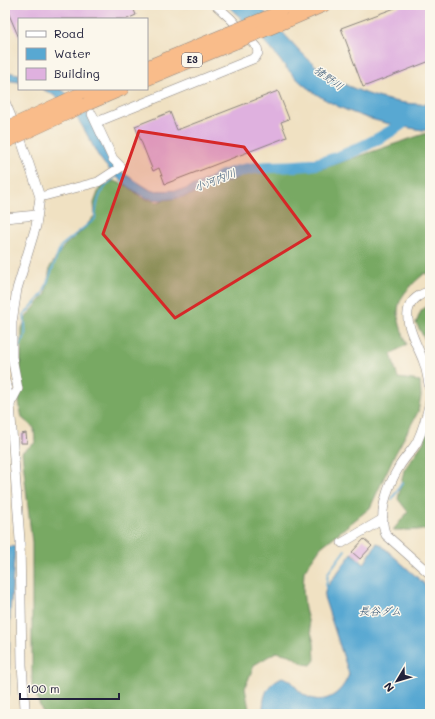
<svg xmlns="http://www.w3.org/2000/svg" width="435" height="719" font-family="Mali,'Klee One',sans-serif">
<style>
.forest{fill:#78a963;stroke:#4d664f}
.water{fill:#58a8d2;stroke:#3d6586}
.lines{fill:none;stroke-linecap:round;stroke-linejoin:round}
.stream{stroke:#58a8d2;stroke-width:2}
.river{stroke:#58a8d2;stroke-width:12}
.building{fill:#dfb1df}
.minor-casing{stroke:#89827e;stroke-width:10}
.highway-casing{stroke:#89827e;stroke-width:14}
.minor{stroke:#fff;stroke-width:9}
.highway{stroke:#f9bc8a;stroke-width:13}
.highway-bridge-casing{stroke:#89827e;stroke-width:14;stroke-linecap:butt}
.highway-bridge{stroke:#f9bc8a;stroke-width:13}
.marked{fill:#d62828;fill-opacity:0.2;stroke:#d62828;stroke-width:3;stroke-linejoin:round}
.labels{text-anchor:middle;stroke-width:3;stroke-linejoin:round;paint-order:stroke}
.shield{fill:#fbf7ec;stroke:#636270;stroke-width:1}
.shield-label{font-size:9px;font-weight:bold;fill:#22223b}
.water-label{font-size:11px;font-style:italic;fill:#385877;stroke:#fbf7ec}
</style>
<rect width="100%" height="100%" fill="#fbf7ec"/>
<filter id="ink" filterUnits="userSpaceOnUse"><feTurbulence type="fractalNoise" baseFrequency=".025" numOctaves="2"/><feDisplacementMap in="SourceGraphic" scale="8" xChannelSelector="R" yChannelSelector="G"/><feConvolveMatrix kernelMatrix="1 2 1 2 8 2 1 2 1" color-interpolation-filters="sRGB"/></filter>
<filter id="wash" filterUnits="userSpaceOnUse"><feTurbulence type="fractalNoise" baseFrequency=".012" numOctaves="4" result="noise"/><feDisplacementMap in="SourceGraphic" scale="16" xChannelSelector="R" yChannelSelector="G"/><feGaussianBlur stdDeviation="0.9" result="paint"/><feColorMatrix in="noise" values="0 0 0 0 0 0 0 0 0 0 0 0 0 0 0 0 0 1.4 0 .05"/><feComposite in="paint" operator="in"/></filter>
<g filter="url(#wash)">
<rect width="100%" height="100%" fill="#f0e1c2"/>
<g class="forest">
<path d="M 430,132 L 430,275 L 425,273 C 396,298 391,307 407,344 L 391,354 L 398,378 L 420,381 L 421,396 L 418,412 L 393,458 L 370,508 L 321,547 L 304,571 L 303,590 L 305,609 L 314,643 L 315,660 L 311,665 L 304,664 L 290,655 L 276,652 L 254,665 L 245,688 L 250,714 L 42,714 L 42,711 L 32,685 L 32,543 L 22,452 L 35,443 L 34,428 L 22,418 L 19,402 L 22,328 L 27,316 L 46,294 L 50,267 L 64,246 L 81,232 L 95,215 L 94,203 L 100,187 L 114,181 L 128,186 L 142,198 L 158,202 L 234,175 L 272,171 L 295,171 L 324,168 Z"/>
<polygon points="430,303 430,357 427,343 416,323 421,311"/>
<polygon points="430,425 430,530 393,530 408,512 398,499 404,470 423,443"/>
</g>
<g class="water">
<path d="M 227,5 L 258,5 C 278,26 302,57 325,73 C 354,92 395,106 430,104 L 430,131 C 382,125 329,111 294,76 C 286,68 279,59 272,50 C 258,34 242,19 227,5 Z"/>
<polygon points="5,72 19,74 19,82 5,80"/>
<path d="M 42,89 L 60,89 L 65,92 L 88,115 L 108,158 L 123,173 L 152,191 L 183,190 L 229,169 L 237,178 C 212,187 171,207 144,197 C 137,194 130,187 124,183 C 113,174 103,164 96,152 C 82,124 71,102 42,89 Z"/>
<path d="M 377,543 L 380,544 L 430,589 L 430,714 L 263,714 C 263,697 265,685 282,677 C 295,680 293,687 303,694 C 323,708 342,694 349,674 L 324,597 L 326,588 L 352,553 L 364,564 Z"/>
<polygon points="15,546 10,614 9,695 5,695 5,547"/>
</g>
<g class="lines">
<g class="stream">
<path d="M 15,350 C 28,339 26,332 24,315 L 43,294 L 61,246 L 95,219 C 97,197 100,189 118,175"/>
<polyline points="392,499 402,483"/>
<polyline points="326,588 328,573 345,550"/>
</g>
<path class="river" d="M 218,178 C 253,163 275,169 310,165 C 338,161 391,135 411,116"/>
</g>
<g id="blocks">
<g class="building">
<polygon points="5,5 132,5 136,15 127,19 19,19 19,38"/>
<polygon points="403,5 430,5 430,61 363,87 341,28"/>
<polygon points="278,91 289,119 281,122 287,137 165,184 159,168 153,171 135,126 170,112 177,130"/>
<polygon points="26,433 27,443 21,443 21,434"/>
<polygon points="364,539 372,546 360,559 352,552"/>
</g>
</g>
</g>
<g filter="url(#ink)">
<use href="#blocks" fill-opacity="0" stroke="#89827e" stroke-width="1"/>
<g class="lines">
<defs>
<g id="minor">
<polyline points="5,102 22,143 40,197 36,226 17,289 12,322 12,357 18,389 10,404"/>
<polyline points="97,122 255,58 258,53 257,47 231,19 216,5"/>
<polyline points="40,197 98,182 121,167 113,159 92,114"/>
<polyline points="5,218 37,215"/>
<path d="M 430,291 C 391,303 413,335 423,360 C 427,370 428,380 430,390"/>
<polyline points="5,381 10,404 20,540 22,665 25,708"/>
<path d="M 430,401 C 427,415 423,429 417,442 C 412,451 404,458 399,467 C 388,485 377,515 386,535 L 430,574"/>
<polyline points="342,543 383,519"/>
</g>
<g id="highway">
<polyline points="280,12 296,5"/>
<polyline points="289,20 324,5"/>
<polyline points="147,67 229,33"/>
<polyline points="147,79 236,42"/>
<polyline points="78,95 93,89"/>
<polyline points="87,104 122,89"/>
</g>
</defs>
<use href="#minor" class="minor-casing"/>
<use href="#highway" class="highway-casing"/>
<use href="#minor" class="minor"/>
<use href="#highway" class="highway"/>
<defs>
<g id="highway-bridge">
<polyline points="229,33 280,12"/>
<polyline points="236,42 289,20"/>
<polyline points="5,129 78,95"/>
<polyline points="5,142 87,104"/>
</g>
</defs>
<use href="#highway-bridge" class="highway-bridge-casing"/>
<use href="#highway-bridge" class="highway-bridge"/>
</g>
</g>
<path class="marked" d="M 139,131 L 244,147 L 310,236 L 175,318 L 103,234 Z"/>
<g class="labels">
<rect class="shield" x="182" y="53" width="20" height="14" rx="3"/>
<g class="shield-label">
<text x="192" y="63">E3</text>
</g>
<g class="water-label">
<text transform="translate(329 78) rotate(36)" y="4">猪野川</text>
<text transform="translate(215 180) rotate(-21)" y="4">小河内川</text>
<text x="380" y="615">長谷ダム</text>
</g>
</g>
<rect width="435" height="719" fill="none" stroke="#fbf7ec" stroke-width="20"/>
<rect x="18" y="18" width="130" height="72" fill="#fbf7ec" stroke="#a4a2a5"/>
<rect x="26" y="31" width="20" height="6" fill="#ffffff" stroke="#a4a2a5"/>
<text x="54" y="38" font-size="12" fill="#22223b">Road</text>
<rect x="26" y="48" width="20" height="12" fill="#58a8d2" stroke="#a4a2a5"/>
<text x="54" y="58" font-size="12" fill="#22223b">Water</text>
<rect x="26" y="68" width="20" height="12" fill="#dfb1df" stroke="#a4a2a5"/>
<text x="54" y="78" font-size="12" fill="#22223b">Building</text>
<g transform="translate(397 681) rotate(232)" stroke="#fbf7ec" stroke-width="3" paint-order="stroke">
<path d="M0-3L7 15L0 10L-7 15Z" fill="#22223b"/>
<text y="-6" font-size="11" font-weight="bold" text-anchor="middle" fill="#22223b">N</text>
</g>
<path d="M20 693v6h99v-6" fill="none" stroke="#22223b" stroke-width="2"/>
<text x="26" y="693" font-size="12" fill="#22223b" stroke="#fbf7ec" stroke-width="3" paint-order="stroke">100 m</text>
</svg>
